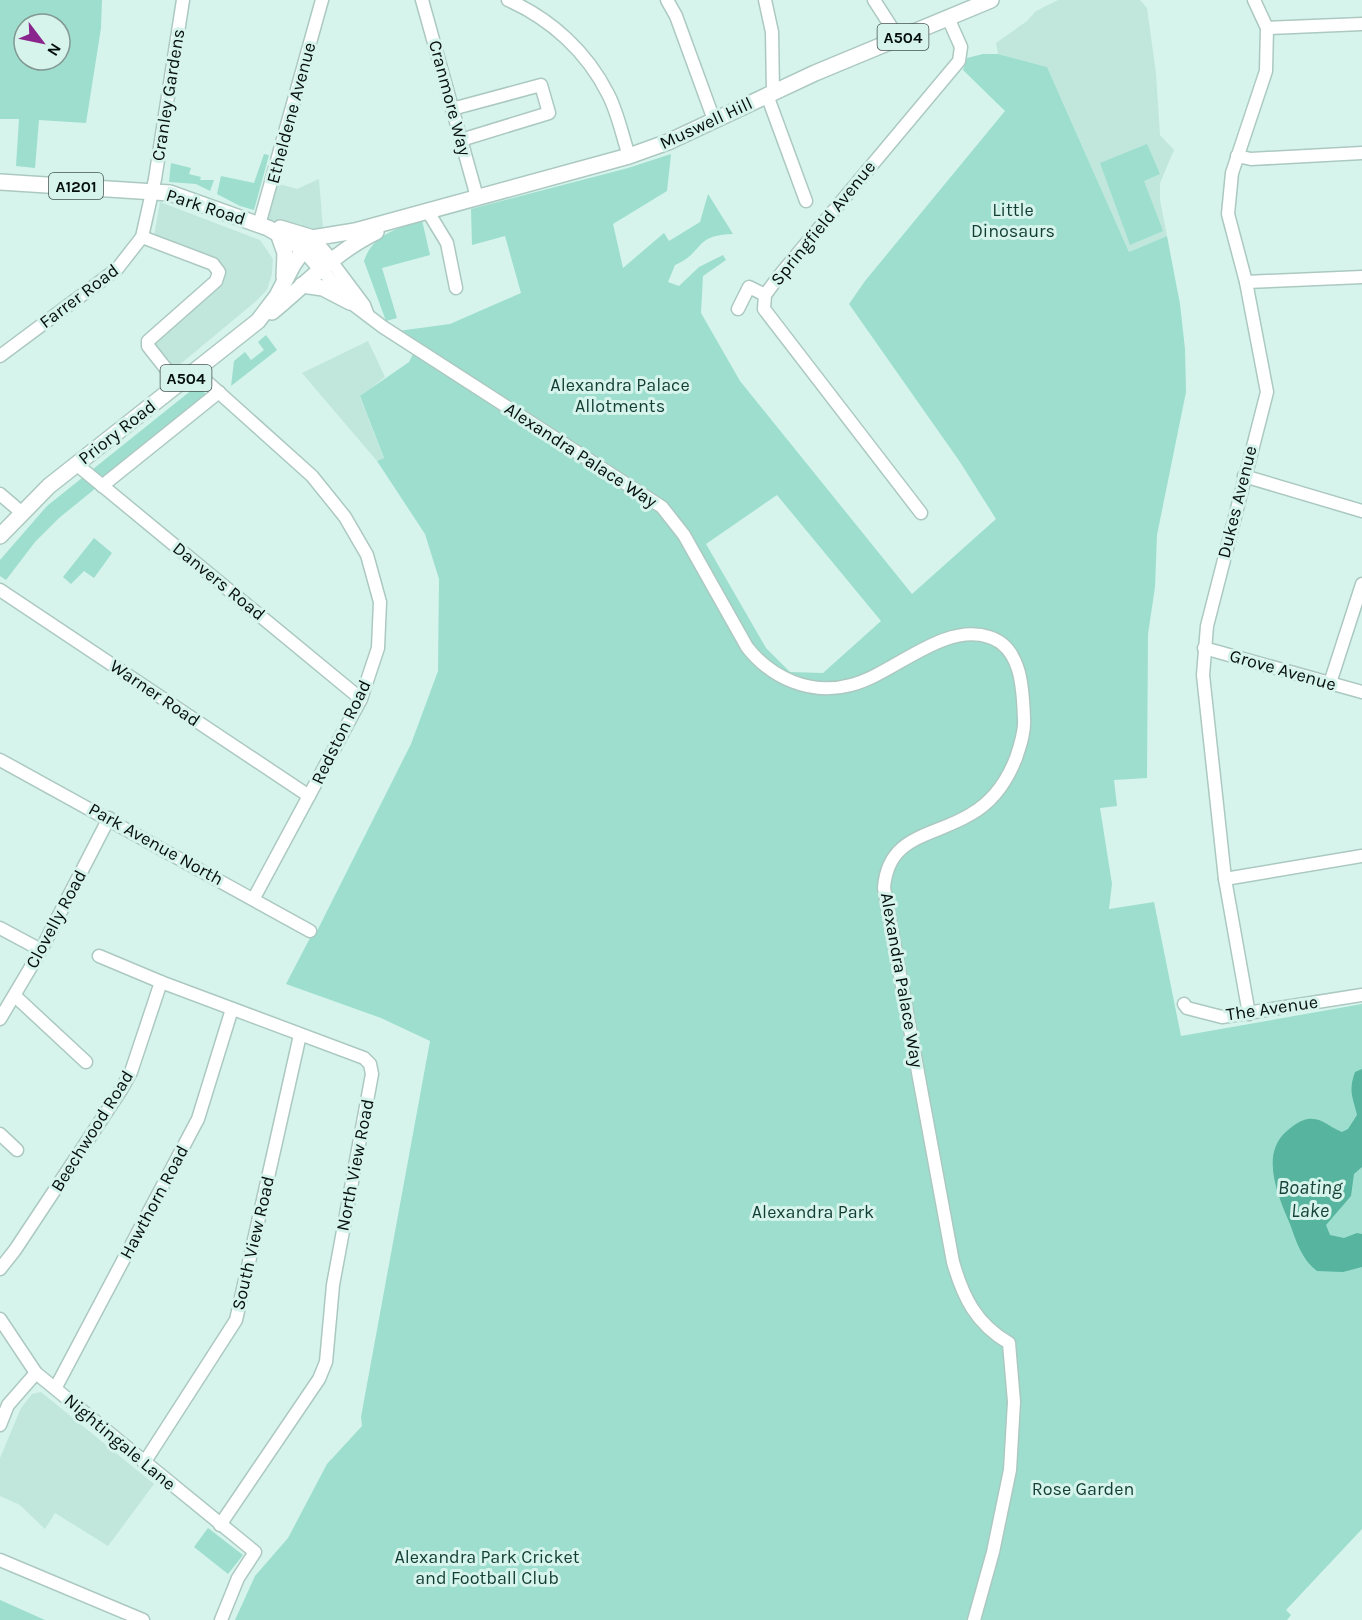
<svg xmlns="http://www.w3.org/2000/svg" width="1362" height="1620" font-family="Karla,sans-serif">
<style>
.built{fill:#c1e7dc}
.green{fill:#9ddece;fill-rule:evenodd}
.water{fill:#56b49f}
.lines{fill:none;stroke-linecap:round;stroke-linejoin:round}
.minor-casing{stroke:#acc9c1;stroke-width:15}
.major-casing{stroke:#acc9c1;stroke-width:18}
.minor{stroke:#fff;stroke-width:12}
.major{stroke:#fff;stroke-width:15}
.labels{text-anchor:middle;stroke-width:6;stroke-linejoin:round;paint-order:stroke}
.shield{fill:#d6f4eb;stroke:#445450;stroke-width:1.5}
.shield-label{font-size:16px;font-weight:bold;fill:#060f0d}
.street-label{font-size:18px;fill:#060f0d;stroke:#d6f4eb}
.park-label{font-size:18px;fill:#123d34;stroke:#d6f4eb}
.water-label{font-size:20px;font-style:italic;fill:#18433a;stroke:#d6f4eb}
</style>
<rect width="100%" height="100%" fill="#d6f4eb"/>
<g class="built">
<polygon points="1058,0 1140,0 1147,8 1156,73 1160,135 1174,150 1160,183 1160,200 1167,236 1129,252 1047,67 998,54 996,43 1027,21 1036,11"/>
<polygon points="319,179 323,229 288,226 266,218 276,183 297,189"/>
<polygon points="160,202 260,240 273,259 272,274 267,290 255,302 172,371 153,344 224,270 216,259 154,236"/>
<polygon points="368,341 385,377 360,397 384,459 377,461 302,373"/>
<polygon points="41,1392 154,1484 108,1546 55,1513 45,1529 20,1505 0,1496 0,1458 21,1408 32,1394"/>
</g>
<g class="green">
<path d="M 0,0 L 102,0 L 101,28 L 86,123 L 39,120 L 35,168 L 16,166 L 19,119 L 0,119 ZM 24,24 L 60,24 L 60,60 L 24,60 Z"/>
<path d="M 983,54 L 998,54 L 1047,67 L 1129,252 L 1167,236 L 1180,304 L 1185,349 L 1186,392 L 1157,535 L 1155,587 L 1148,634 L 1147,778 L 1114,780 L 1117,806 L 1100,808 L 1112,884 L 1109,909 L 1154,902 L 1181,1036 L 1362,1004 L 1362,1529 L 1286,1610 L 1291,1615 L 1287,1620 L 235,1620 L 255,1576 L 288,1538 L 327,1464 L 362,1426 L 361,1417 L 430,1041 L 381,1018 L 286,984 L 310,938 L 316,933 L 411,744 L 438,671 L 439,579 L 425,534 L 377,461 L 384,458 L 360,396 L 409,362 L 418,344 L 398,331 L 450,324 L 521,293 L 505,236 L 472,245 L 471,209 L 628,168 L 671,154 L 667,191 L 613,224 L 623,268 L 664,233 L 669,241 L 700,222 L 708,194 L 733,234 C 693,235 705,252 675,265 L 668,282 L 679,286 L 699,267 L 723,255 L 726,260 L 703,276 L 701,313 L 740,381 L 912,594 L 996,519 L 960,462 L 849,304 L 865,281 L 1005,111 L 963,70 L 967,58 ZM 777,495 L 881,621 L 823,673 L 790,672 L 766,648 L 706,544 Z"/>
<polygon points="1147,144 1160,174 1144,181 1163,231 1130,245 1100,163"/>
<polygon points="264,154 269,155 254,210 240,206 217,194 221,176 254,183"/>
<polygon points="171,163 191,168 189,174 201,177 200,180 214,180 210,191 196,184 169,182"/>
<path d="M 422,220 L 430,255 L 382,268 L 397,318 L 386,321 L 364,261 C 373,234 397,229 422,220 Z"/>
<polygon points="266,335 277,350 231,386 234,361 245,352 251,360 264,350 258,342"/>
<polygon points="198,385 208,397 59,518 35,542 6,580 0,576 0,560 47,506"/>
<polygon points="94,538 112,553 94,578 84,571 71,584 63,577"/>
<polygon points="208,1528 243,1555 228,1574 194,1547"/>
<polygon points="0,1600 45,1620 0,1620"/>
</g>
<path class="water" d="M 1362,1069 L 1362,1167 L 1354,1174 L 1351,1196 L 1326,1225 L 1330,1235 L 1344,1238 L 1357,1233 L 1362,1234 L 1362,1267 L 1343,1272 L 1317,1271 C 1302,1260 1296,1241 1290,1224 C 1278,1196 1259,1153 1288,1130 C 1294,1125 1301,1120 1308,1119 C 1322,1117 1330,1128 1342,1132 L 1348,1129 L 1357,1115 C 1353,1097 1348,1092 1355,1072 Z"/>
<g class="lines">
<defs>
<g id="minor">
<polyline points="422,0 477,197"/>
<path d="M 508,0 C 551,19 587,52 608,94 C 618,113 622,135 629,156"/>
<polyline points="667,0 676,16 714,120"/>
<polyline points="765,0 772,32 773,92"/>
<polyline points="874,0 899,39"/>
<polyline points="1267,28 1362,24"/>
<polyline points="767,95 806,201"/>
<polyline points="452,109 541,85 549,113 461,140"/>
<polyline points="1237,156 1251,159 1362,153"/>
<polyline points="427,210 447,243 456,288"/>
<polyline points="259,225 322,0"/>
<polyline points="142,237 213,264 219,272 216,281 148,341 148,346 178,384"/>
<polyline points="331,261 364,305 367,313"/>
<path d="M 321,269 L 350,302 L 383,327 L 662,507 L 684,535 L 747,647 C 771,678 811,696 851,685 C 894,674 943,622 989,637 C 1022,647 1023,690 1024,719 C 1025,732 1020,746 1016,758 C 1007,781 992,802 971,814 C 934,837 888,834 884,888 L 953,1262 C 963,1297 976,1324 1009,1343 L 1014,1402 L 1010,1470 L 993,1552 L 974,1620"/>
<polyline points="1246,282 1362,277"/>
<polyline points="738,309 749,287 765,295"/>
<polyline points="0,356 117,269 142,237 155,179 183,0"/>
<polyline points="195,371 312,476 345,517 367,555 380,602 378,648 361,699 254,898"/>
<polyline points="76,464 361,699"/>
<polyline points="1244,476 1362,511"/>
<polyline points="102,486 219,392"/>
<polyline points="0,494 21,512"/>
<polyline points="921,513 764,309 765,295 779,276 959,61 961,47 949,20"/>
<polyline points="0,590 309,796"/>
<polyline points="1204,648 1362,692"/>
<polyline points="1330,683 1362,584"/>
<polyline points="0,760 310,931"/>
<polyline points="1225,879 1362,856"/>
<polyline points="0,928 41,950"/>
<polyline points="99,956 161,982 364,1058 370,1064 372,1074 333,1285 326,1362 319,1379 220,1525"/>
<polyline points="15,996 86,1062"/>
<polyline points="1184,1004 1187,1008 1222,1017 1362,995"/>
<polyline points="1249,1014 1225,879 1203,675 1207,626 1267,392 1246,282 1228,214 1232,173 1266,71 1267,28 1254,0"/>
<polyline points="0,1019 41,950 109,818"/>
<polyline points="0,1134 17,1150"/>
<polyline points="0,1269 15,1250 121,1090 131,1072 161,982"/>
<polyline points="0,1319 36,1373 255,1552 238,1578 221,1620"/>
<polyline points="56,1387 198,1119 232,1009"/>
<polyline points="0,1425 8,1405 36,1373"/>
<polyline points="144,1463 236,1320 300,1035"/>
<polyline points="0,1560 143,1620"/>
</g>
<g id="major">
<polyline points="0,182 170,193 268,228 304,249 321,269"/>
<polyline points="280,228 310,237 331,261"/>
<polyline points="279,236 285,253 284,277"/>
<polyline points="302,285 323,288 350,302"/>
<path d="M 272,312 C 305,285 336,251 376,232"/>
<polyline points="0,536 49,486 258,321 277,296 293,265 312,238 355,231 629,156 668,142 815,73 991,0"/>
</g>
</defs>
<use href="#minor" class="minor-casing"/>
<use href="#major" class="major-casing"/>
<use href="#minor" class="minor"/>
<use href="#major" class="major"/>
</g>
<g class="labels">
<g class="shield">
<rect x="877.5" y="24" width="51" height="26" rx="4.5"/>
<rect x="49" y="173" width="54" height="26" rx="4.5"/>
<rect x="160.5" y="365" width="51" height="26" rx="4.5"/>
</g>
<g class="shield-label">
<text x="903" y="43">A504</text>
<text x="76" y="192">A1201</text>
<text x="186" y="384">A504</text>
</g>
<g class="street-label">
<text transform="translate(168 95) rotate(-81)" y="6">Cranley Gardens</text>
<text transform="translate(450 98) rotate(75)" y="6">Cranmore Way</text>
<text transform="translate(291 113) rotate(-75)" y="6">Etheldene Avenue</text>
<text transform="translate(706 123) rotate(-25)" y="6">Muswell Hill</text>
<text transform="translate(206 207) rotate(18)" y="6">Park Road</text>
<text transform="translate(823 223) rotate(-51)" y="6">Springfield Avenue</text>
<text transform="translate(79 296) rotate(-37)" y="6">Farrer Road</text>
<text transform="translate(117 432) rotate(-38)" y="6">Priory Road</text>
<text transform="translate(581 455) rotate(33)" y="6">Alexandra Palace Way</text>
<text transform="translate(1237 502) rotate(-76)" y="6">Dukes Avenue</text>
<text transform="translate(219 581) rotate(39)" y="6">Danvers Road</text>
<text transform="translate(1283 670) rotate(16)" y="6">Grove Avenue</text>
<text transform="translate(155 693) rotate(34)" y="6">Warner Road</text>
<text transform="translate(341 732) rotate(-64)" y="6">Redston Road</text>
<text transform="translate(156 844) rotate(29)" y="6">Park Avenue North</text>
<text transform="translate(56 919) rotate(-62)" y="6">Clovelly Road</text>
<text transform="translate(902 980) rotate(80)" y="6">Alexandra Palace Way</text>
<text transform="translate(1272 1008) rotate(-8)" y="6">The Avenue</text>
<text transform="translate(92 1131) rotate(-58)" y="6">Beechwood Road</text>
<text transform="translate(355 1165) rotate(-79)" y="6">North View Road</text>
<text transform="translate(154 1202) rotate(-62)" y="6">Hawthorn Road</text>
<text transform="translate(253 1243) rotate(-77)" y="6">South View Road</text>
<text transform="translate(120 1442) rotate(40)" y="6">Nightingale Lane</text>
</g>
<g class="park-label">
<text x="1013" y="216">Little<tspan x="1013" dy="21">Dinosaurs</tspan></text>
<text x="620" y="391">Alexandra Palace<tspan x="620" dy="21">Allotments</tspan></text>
<text x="813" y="1218">Alexandra Park</text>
<text x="1083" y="1495">Rose Garden</text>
<text x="487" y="1563">Alexandra Park Cricket<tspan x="487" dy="21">and Football Club</tspan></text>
</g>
<g class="water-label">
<text x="1310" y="1194">Boating<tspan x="1310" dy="23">Lake</tspan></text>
</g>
</g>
<g transform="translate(42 42) rotate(122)"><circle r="28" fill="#d6f4eb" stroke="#839892" stroke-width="1.5"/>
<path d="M0-4.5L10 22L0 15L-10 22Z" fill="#8a258d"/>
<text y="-9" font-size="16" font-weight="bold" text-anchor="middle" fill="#060f0d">N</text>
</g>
</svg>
